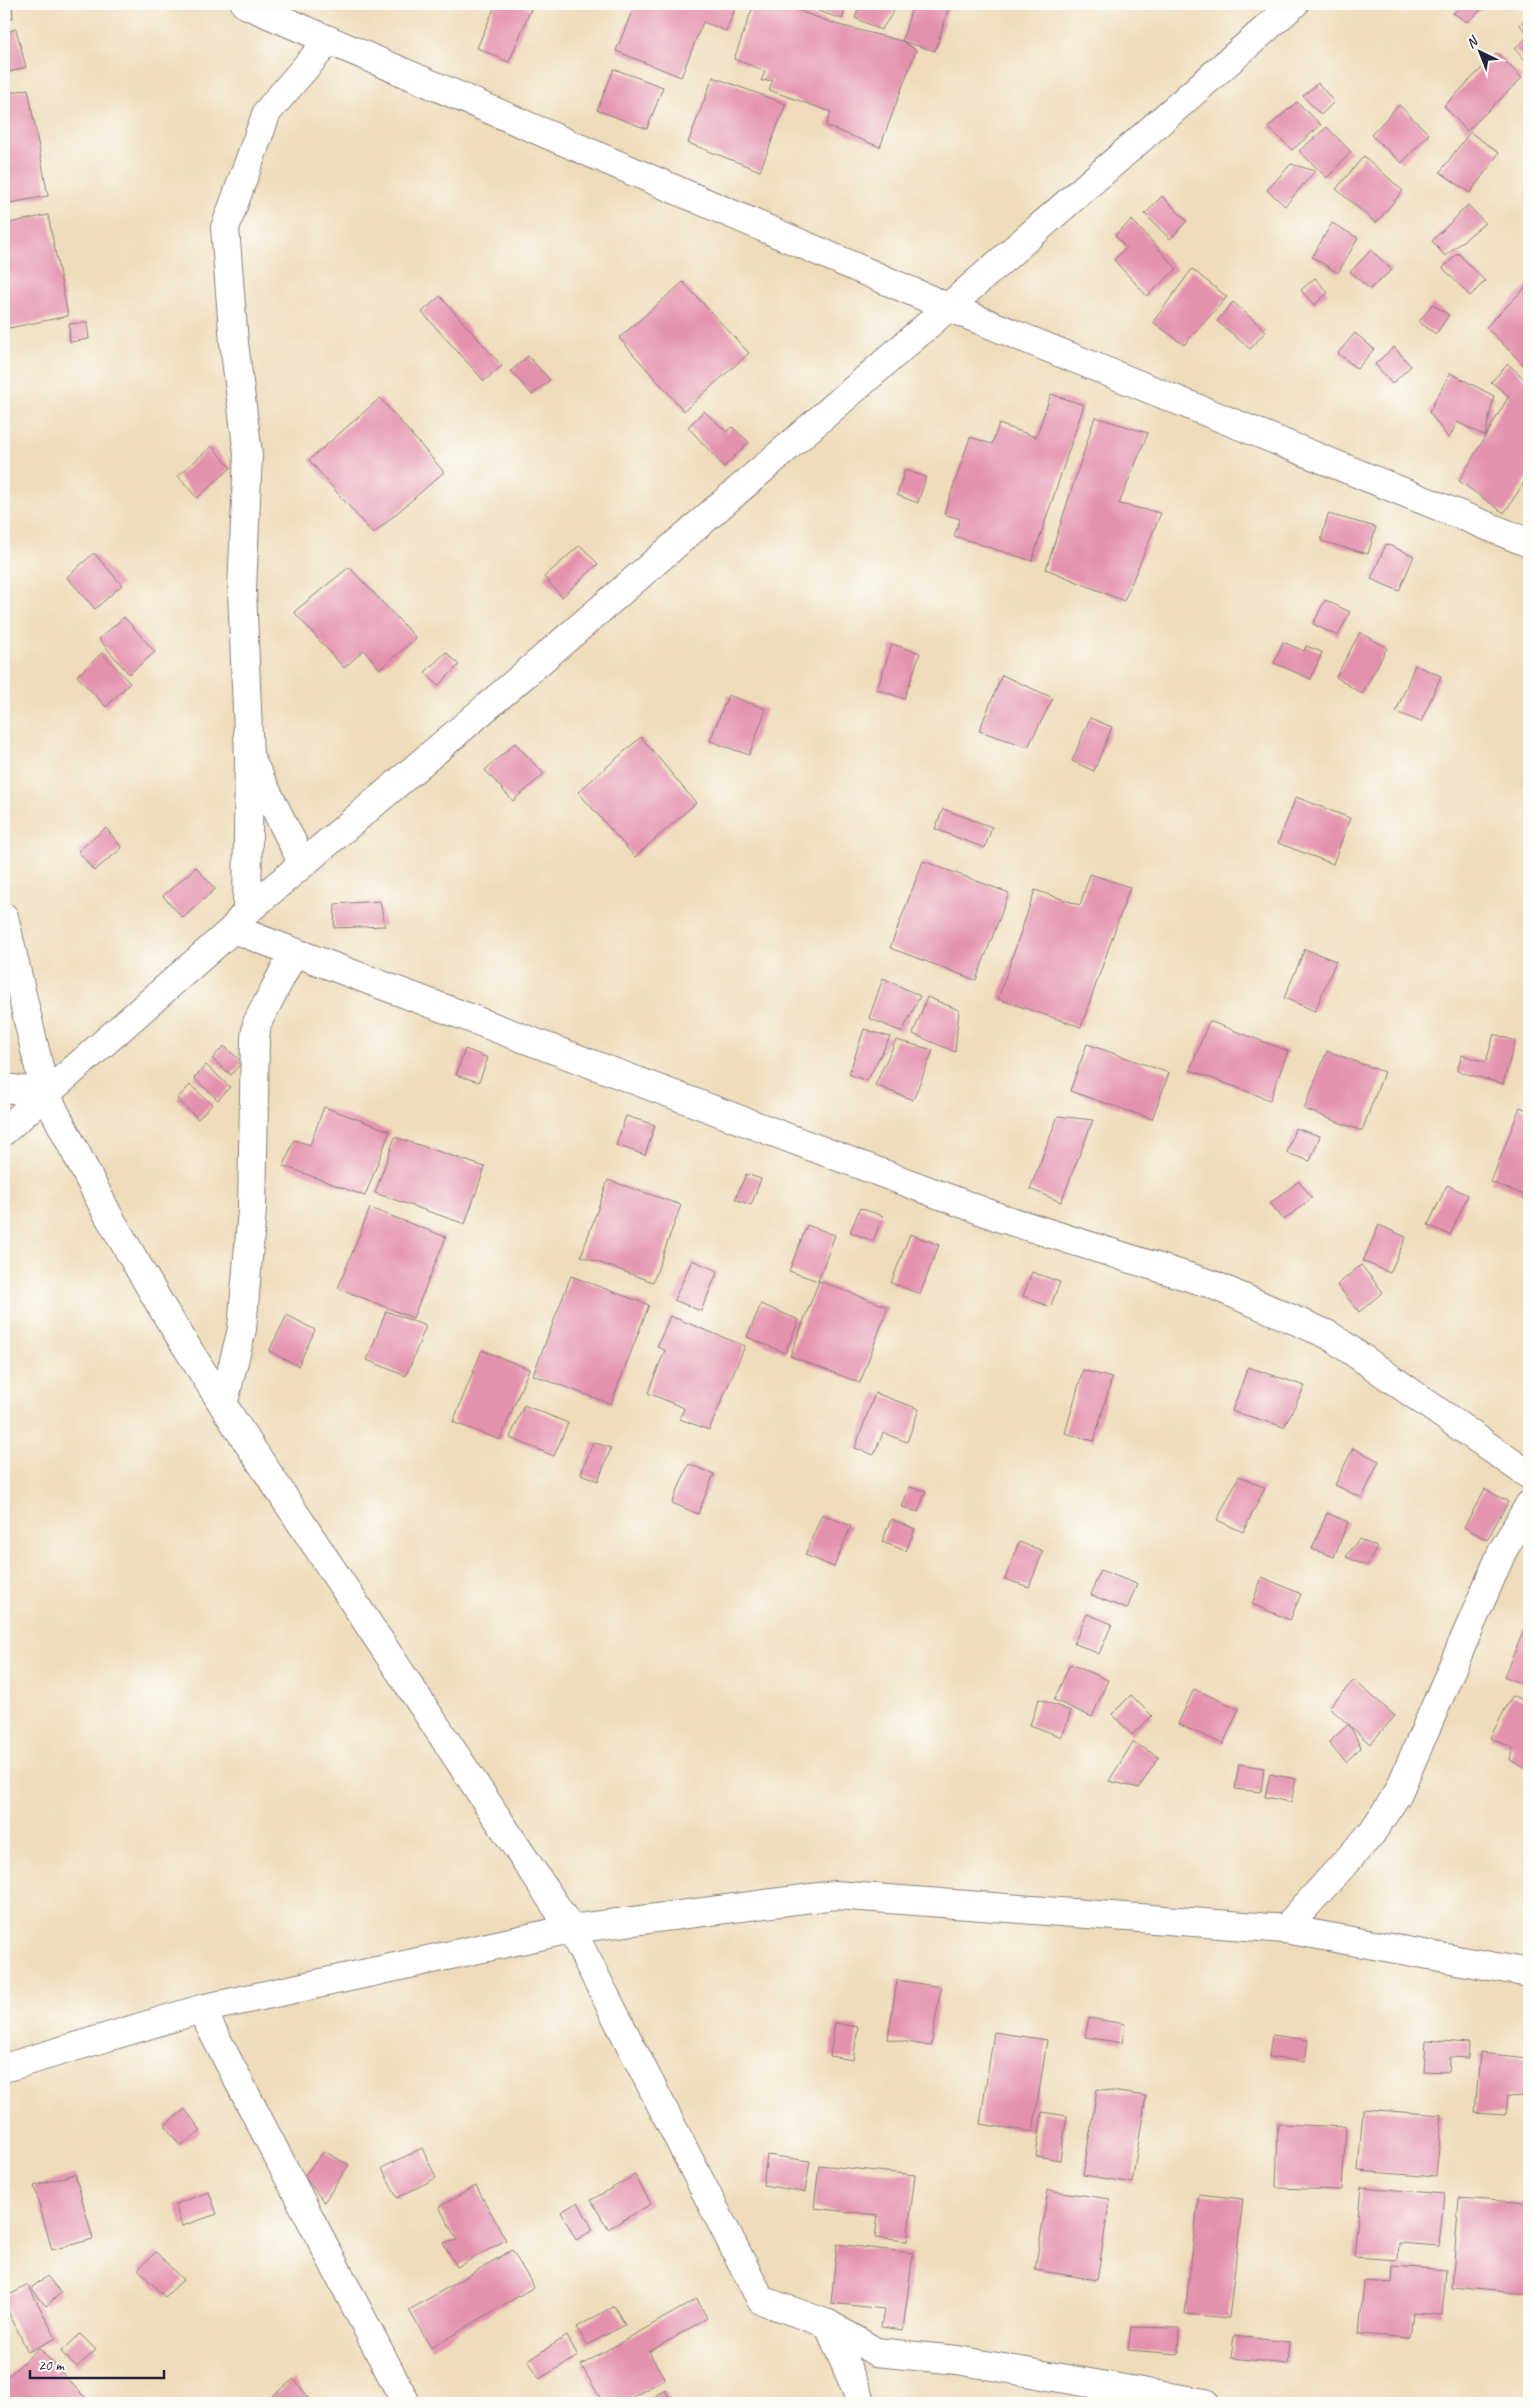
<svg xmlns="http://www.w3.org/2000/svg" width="1533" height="2407" font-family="Caveat,sans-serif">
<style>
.building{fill:#e491ad}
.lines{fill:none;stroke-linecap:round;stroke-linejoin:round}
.minor-casing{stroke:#887f7a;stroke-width:30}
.minor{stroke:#fff;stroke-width:28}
</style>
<rect width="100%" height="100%" fill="#fdfcf7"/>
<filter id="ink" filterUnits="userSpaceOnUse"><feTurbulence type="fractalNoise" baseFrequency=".02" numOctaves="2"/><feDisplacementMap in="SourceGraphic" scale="10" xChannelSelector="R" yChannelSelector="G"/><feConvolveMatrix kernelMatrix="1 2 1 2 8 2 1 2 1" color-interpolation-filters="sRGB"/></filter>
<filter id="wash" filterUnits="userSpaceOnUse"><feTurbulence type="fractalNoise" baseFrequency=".0096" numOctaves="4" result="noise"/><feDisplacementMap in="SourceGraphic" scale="20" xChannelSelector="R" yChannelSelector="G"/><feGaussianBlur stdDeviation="1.12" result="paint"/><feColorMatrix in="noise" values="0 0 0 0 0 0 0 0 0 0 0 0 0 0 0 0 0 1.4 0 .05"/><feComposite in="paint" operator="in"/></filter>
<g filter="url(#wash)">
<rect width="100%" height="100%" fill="#eedcba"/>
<g id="blocks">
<g class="building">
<polygon points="4,4 12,4 13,18 4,18"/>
<polygon points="496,4 518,4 531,9 509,62 477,48"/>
<polygon points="635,4 737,4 726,31 703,22 681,77 616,51"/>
<polygon points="754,4 779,4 839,25 902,41 916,50 880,147 826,126 831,112 769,90 773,80 761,81 765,71 734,59"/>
<polygon points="821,4 847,4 842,19 818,11"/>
<polygon points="860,4 899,4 881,30 855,18"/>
<polygon points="913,4 950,4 935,51 902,41"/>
<polygon points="1465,4 1483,4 1484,7 1467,22 1453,13"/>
<polygon points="1529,15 1529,35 1520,25"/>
<polygon points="16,29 26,67 4,74 4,33"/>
<polygon points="1529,35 1529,64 1515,49"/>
<polygon points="1497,53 1522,78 1467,131 1444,106"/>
<polygon points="614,69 663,87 647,129 597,110"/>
<polygon points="713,77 786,104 760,171 688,143"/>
<polygon points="1318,83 1334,102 1321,115 1303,96"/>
<polygon points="28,89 48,196 4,204 4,94"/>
<polygon points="1297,102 1321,125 1292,150 1268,127"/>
<polygon points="1399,105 1429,134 1402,163 1371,135"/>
<polygon points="1327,127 1351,152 1327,178 1299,151"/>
<polygon points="1470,132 1499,153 1470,193 1440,172"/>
<polygon points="1364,156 1403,191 1376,223 1336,189"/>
<polygon points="1291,164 1315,171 1285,206 1267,190"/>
<polygon points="1162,196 1187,221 1170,239 1145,214"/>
<polygon points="1468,205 1485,223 1445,256 1432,241"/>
<polygon points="48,215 68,316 4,329 4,224"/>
<polygon points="1132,220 1177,269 1147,296 1114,260 1126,248 1115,235"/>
<polygon points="1332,223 1358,238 1338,273 1312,257"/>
<polygon points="1371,250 1392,270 1370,289 1350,272"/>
<polygon points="1458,253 1485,281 1470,296 1443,268"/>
<polygon points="1192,269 1227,297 1184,345 1153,322"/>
<polygon points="1315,278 1328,293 1314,305 1301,290"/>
<polygon points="683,282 749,353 684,411 619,338"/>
<polygon points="1529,284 1529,363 1526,367 1486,327"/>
<polygon points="440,296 502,366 484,381 422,312"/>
<polygon points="1233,302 1266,331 1250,349 1217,321"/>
<polygon points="1432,304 1449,315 1436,334 1419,322"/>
<polygon points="87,322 89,339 70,342 69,324"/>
<polygon points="1355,333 1374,349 1357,369 1338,353"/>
<polygon points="1394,347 1411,366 1392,384 1375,364"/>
<polygon points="528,356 550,380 532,395 511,371"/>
<polygon points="1508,364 1529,383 1529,475 1504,513 1459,481 1509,396 1491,382"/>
<polygon points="1450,373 1494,396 1485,436 1457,422 1449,439 1429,412"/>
<polygon points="1051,394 1084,405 1032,561 954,536 960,519 944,514 970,437 992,444 999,424 1036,437"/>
<polygon points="380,398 444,472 373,534 309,460"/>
<polygon points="704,411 727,432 732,427 749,442 724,467 688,427"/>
<polygon points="1095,417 1148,433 1119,504 1161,513 1124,601 1046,569"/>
<polygon points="212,446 231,468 197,498 178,476"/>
<polygon points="905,470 926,477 918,503 897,495"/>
<polygon points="1328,514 1376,527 1368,554 1321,541"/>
<polygon points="1386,544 1414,556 1399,591 1371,579"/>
<polygon points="580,545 598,564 562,597 544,577"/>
<polygon points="94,553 122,585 95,609 67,577"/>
<polygon points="349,567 416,638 380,669 364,650 344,668 294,612"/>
<polygon points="1325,600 1350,612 1338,636 1313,624"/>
<polygon points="124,617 155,652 129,674 99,639"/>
<polygon points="1360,632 1387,648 1362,694 1336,677"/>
<polygon points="1283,642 1304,651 1306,646 1322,652 1311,679 1274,663"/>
<polygon points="892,644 920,653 904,699 877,689"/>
<polygon points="446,652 459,665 438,686 425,672"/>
<polygon points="102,653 130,683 106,707 77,676"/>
<polygon points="1415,665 1441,676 1421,722 1396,712"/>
<polygon points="1002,675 1053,698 1028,747 979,731"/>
<polygon points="728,695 766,709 749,755 710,741"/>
<polygon points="1090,718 1112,727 1094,771 1072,761"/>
<polygon points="641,737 696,803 635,857 578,792"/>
<polygon points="515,743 544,774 513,801 485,770"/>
<polygon points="1529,765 1529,786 1523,784"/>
<polygon points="1296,797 1350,818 1333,864 1278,843"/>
<polygon points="943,809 992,827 985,848 935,829"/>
<polygon points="106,828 122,848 94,871 78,851"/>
<polygon points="923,861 1009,893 976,980 890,948"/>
<polygon points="196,867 215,889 183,918 163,896"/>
<polygon points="1090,874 1130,887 1081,1027 998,999 1035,890 1080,905"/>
<polygon points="380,901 385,926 334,928 335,904"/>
<polygon points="1305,949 1336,961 1315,1011 1284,998"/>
<polygon points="883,978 920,996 902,1032 869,1018"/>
<polygon points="927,997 959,1010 955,1052 913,1034"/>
<polygon points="1209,1021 1288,1051 1270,1100 1190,1070"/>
<polygon points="864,1029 890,1037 867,1081 849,1074"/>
<polygon points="1494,1034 1515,1041 1503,1084 1457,1071 1462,1055 1486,1062"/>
<polygon points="896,1040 933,1050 913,1100 875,1085"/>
<polygon points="1087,1044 1169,1073 1152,1119 1070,1091"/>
<polygon points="224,1046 242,1062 231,1075 212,1059"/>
<polygon points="465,1049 488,1058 479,1082 456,1075"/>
<polygon points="1327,1051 1384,1072 1362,1131 1304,1109"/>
<polygon points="206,1065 230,1087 218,1100 194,1078"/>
<polygon points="190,1085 212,1104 198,1119 177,1099"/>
<polygon points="324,1107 390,1131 365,1196 284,1166 294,1140 310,1145"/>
<polygon points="1520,1107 1529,1111 1529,1197 1491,1182"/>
<polygon points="626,1116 655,1125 645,1155 616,1145"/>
<polygon points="1058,1116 1093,1120 1061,1202 1030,1189"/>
<polygon points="1295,1128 1320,1136 1310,1161 1287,1153"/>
<polygon points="395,1137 485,1167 465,1224 375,1193"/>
<polygon points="746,1174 761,1179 751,1205 735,1199"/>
<polygon points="608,1180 681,1205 653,1282 581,1256"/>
<polygon points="1299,1181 1312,1198 1284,1220 1270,1203"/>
<polygon points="1447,1185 1468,1195 1450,1235 1428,1225"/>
<polygon points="370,1208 446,1237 413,1318 338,1288"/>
<polygon points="860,1208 883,1216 873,1241 850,1232"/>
<polygon points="807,1225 835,1235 818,1281 789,1271"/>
<polygon points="1379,1225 1406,1237 1390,1273 1363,1261"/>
<polygon points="910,1234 939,1245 920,1294 891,1283"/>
<polygon points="692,1260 718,1271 701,1311 674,1300"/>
<polygon points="1361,1265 1383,1292 1359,1312 1337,1285"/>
<polygon points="1032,1272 1060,1282 1050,1307 1023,1296"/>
<polygon points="571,1276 649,1305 611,1404 533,1375"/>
<polygon points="819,1281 888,1307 860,1383 790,1356"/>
<polygon points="761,1304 799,1320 785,1353 747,1337"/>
<polygon points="386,1311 426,1326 406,1376 367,1360"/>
<polygon points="287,1315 315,1330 298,1366 269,1351"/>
<polygon points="670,1316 745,1346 709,1430 680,1419 684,1408 648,1393 665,1350 657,1347"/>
<polygon points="482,1350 529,1369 500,1440 453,1422"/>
<polygon points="1248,1367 1305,1386 1284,1427 1232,1411"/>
<polygon points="1083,1370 1112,1378 1094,1441 1065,1433"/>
<polygon points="875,1393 919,1409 907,1442 883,1433 874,1455 855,1448"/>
<polygon points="524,1405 568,1423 554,1456 510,1438"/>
<polygon points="593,1442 611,1448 598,1481 581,1474"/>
<polygon points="1353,1448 1379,1461 1362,1498 1335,1485"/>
<polygon points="689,1464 714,1474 698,1514 672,1503"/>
<polygon points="1239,1476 1265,1488 1243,1532 1217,1520"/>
<polygon points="909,1487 926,1491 918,1512 902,1507"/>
<polygon points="1485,1489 1508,1502 1487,1540 1464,1527"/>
<polygon points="1327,1513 1348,1522 1334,1557 1312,1549"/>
<polygon points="822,1514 851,1526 834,1567 805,1555"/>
<polygon points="891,1519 915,1529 906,1551 882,1542"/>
<polygon points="1359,1539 1377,1547 1367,1566 1346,1557"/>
<polygon points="1019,1542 1043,1551 1029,1587 1005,1579"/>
<polygon points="1100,1570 1137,1584 1127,1609 1091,1595"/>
<polygon points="1262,1577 1301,1594 1290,1620 1252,1604"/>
<polygon points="1087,1614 1112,1624 1099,1654 1074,1643"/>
<polygon points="1526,1626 1529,1627 1529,1687 1504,1676"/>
<polygon points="1070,1664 1108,1680 1092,1717 1054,1700"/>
<polygon points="1354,1680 1395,1716 1370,1744 1329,1707"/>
<polygon points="1194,1689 1239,1709 1223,1744 1178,1724"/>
<polygon points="1131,1695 1152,1716 1132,1735 1112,1714"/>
<polygon points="1512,1696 1529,1702 1529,1770 1510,1760 1513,1748 1490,1738"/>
<polygon points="1039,1699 1071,1711 1062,1737 1030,1725"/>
<polygon points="1349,1724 1361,1747 1346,1762 1328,1743"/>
<polygon points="1133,1742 1159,1757 1139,1788 1109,1781"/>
<polygon points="1239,1764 1264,1768 1261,1792 1235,1789"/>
<polygon points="1270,1774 1296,1779 1291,1802 1265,1797"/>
<polygon points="897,1980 941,1987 931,2046 888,2039"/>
<polygon points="1089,2018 1125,2024 1122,2043 1085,2037"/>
<polygon points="835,2023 858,2027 853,2060 830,2056"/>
<polygon points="994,2032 1047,2040 1033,2132 980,2124"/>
<polygon points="1272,2035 1308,2040 1305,2062 1269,2057"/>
<polygon points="1426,2040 1469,2043 1468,2058 1450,2057 1449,2072 1424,2071"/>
<polygon points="1480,2053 1529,2058 1528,2098 1507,2096 1505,2115 1475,2113"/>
<polygon points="1097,2089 1146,2096 1132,2183 1083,2175"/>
<polygon points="185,2109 201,2131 180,2146 165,2125"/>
<polygon points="1363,2109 1442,2115 1436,2177 1358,2171"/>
<polygon points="1042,2112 1067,2116 1060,2160 1036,2156"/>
<polygon points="1278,2124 1346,2127 1342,2190 1276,2188"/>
<polygon points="422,2148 436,2178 397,2198 382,2168"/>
<polygon points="324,2151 349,2165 324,2202 304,2176"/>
<polygon points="767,2155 810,2161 805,2192 763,2185"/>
<polygon points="819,2165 915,2175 907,2241 875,2238 878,2215 814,2208"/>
<polygon points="75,2174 93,2239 52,2250 34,2186"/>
<polygon points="635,2175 651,2204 608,2229 591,2200"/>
<polygon points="476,2186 506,2240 457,2267 443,2243 457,2240 439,2207"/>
<polygon points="1361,2187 1444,2194 1439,2246 1399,2243 1398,2260 1354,2257"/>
<polygon points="1048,2190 1110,2199 1097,2280 1035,2270"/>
<polygon points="209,2192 217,2214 182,2226 175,2204"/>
<polygon points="1199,2194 1243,2199 1229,2318 1185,2314"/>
<polygon points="1459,2198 1529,2203 1529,2294 1452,2287"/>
<polygon points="578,2202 593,2230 576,2240 561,2212"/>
<polygon points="837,2244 913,2253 903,2330 881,2327 884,2309 831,2303"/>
<polygon points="512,2250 534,2287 431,2348 409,2310"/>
<polygon points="156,2252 183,2280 165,2297 138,2269"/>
<polygon points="1393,2266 1446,2270 1442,2315 1413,2313 1410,2338 1359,2334 1364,2281 1392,2283"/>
<polygon points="47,2276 61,2293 46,2306 31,2288"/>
<polygon points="28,2285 56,2338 28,2352 4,2303 4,2298"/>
<polygon points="697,2299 707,2318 649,2352 665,2379 622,2403 603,2403 581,2365"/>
<polygon points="614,2306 625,2325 587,2345 577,2327"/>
<polygon points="1131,2327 1179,2328 1178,2354 1128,2350"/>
<polygon points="80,2334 96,2350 77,2367 61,2352"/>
<polygon points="567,2336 578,2356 539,2379 528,2360"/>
<polygon points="1234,2336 1289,2342 1287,2364 1231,2358"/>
<polygon points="1528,2341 1529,2341 1529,2363 1526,2362"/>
<polygon points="39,2348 90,2403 4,2403 4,2380"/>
<polygon points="294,2379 313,2403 263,2403"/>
<polygon points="665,2390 672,2403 642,2403"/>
</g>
</g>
</g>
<g filter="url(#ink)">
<use href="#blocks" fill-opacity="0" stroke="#887f7a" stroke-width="1"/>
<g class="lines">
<defs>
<g id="minor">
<polyline points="245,4 950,308 1529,543"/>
<polyline points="251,760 303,864"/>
<polyline points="247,911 249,757 242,590 248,454 234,343 225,228 267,112 329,40"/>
<polyline points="4,917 45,1093 107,1213 164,1311 234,1422 571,1929 761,2300 828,2324 876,2352 957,2360 1205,2403"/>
<polyline points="233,929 1001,1218 1211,1284 1329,1335 1529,1475"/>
<polyline points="4,1088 45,1093"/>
<path d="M 4,1131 L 233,929 L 247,911 C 600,613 947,309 1294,4"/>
<polyline points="223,1405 242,1329 252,1210 255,1038 257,1023 294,952"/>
<polyline points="1285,1929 1371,1834 1398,1793 1502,1552 1529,1505"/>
<polyline points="201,2009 406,2403"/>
<polyline points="4,2068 201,2009 571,1929 835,1895 1285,1929 1529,1973"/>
<polyline points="828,2324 862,2403"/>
</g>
</defs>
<use href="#minor" class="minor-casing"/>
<use href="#minor" class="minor"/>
</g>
</g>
<rect width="1533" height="2407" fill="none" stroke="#fdfcf7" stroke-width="20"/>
<g transform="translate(1480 52) rotate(317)" stroke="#fdfcf7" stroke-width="4" paint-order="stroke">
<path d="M0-4L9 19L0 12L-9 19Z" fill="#22223b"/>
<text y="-8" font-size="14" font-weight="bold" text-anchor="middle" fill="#22223b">N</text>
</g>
<path d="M30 2370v8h134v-8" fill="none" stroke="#22223b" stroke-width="2.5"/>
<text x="38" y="2370" font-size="15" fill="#22223b" stroke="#fdfcf7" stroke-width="4" paint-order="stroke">20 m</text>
</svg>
